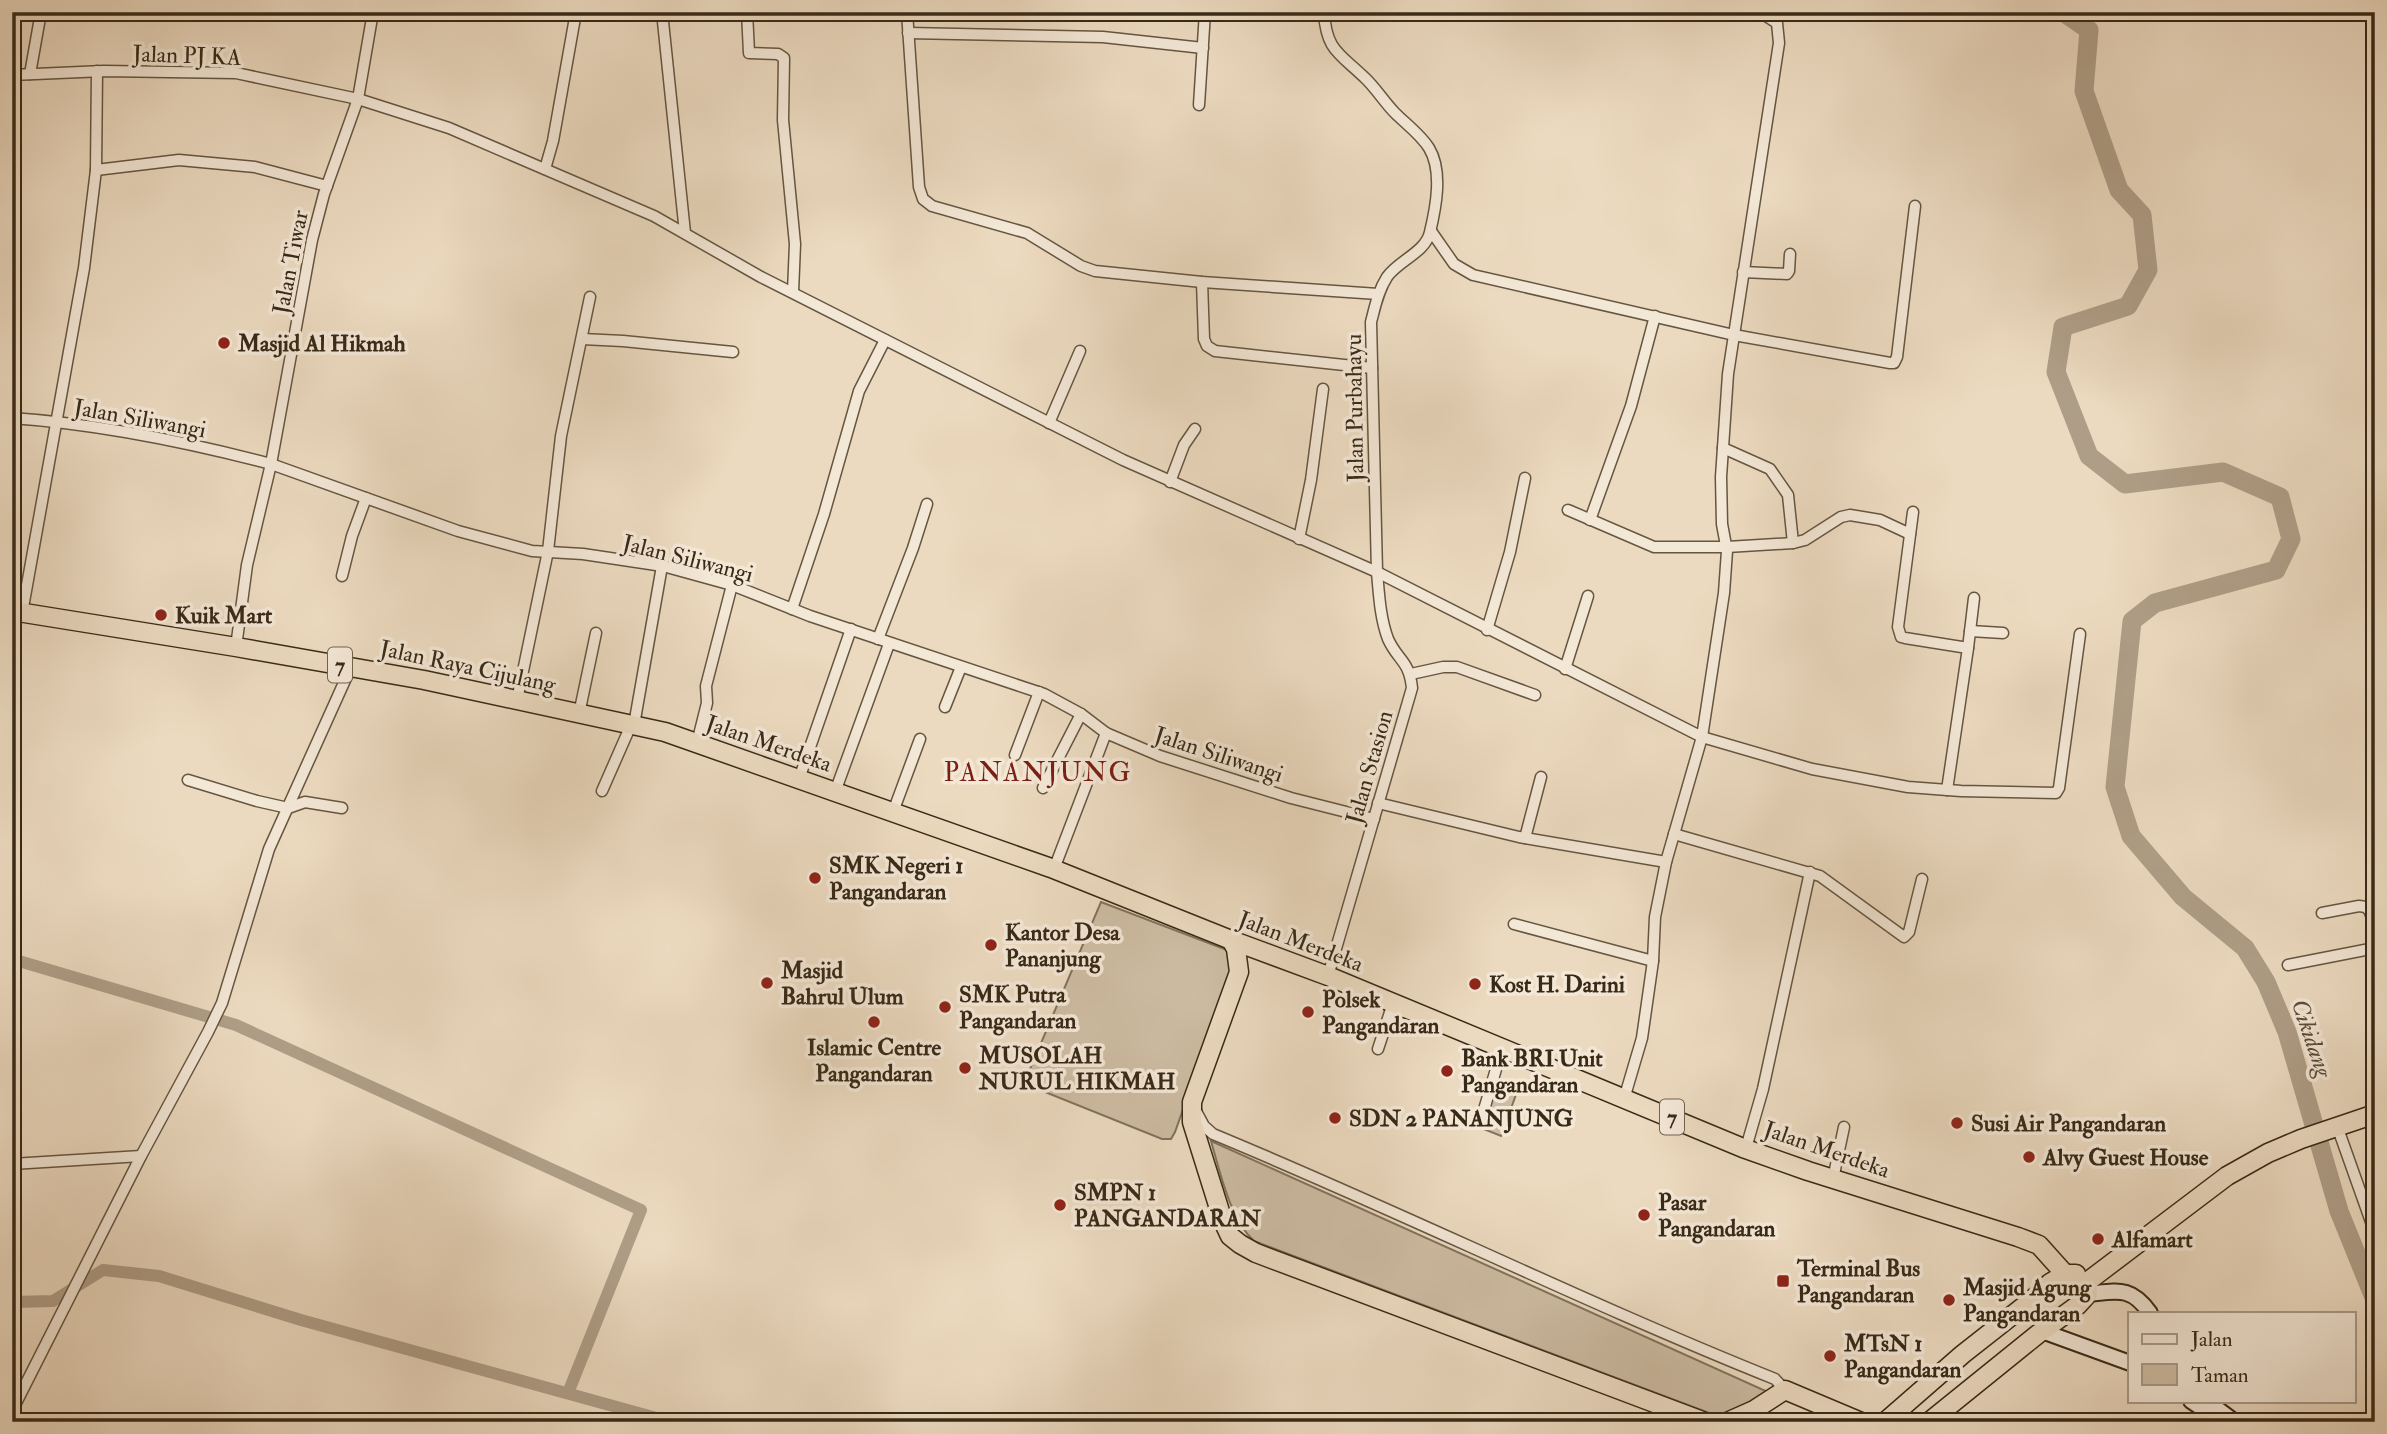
<svg xmlns="http://www.w3.org/2000/svg" width="2387" height="1434" font-family="'IM FELL Double Pica',serif">
<style>
.green{fill:#cdbca3;stroke:#82735d;stroke-width:2}
.lines{fill:none;stroke-linecap:round;stroke-linejoin:round}
.canal{stroke:#af9e87;stroke-width:12}
.river{stroke:#af9e87;stroke-width:19}
.street-casing{stroke:#655641;stroke-width:13}
.secondary-casing{stroke:#382a17;stroke-width:18}
.highway-casing{stroke:#382a17;stroke-width:21}
.street{stroke:#f3e7d6;stroke-width:10}
.secondary{stroke:#f3e7d6;stroke-width:14}
.highway{stroke:#ecdac0;stroke-width:18}
.poi-dot{fill:#8f2418;stroke:#f3e7d6;stroke-width:2.5}
.labels{text-anchor:middle;stroke-width:7;stroke-linejoin:round;paint-order:stroke}
.shield{fill:#f3e7d6;stroke:#706350;stroke-width:2}
.shield-label{font-size:21px;font-weight:bold;fill:#382a17}
.street-label{font-size:23px;fill:#382a17;stroke:#f3e7d6}
.poi-label{font-size:23px;font-weight:bold;fill:#382a17;stroke:#f3e7d6;text-anchor:start}
.water-label{font-size:24px;font-style:italic;fill:#5c4d39;stroke:#f3e7d6}
.quarter-label{font-size:26px;letter-spacing:2px;fill:#7a1f14;stroke:#f3e7d6}
</style>
<rect width="100%" height="100%" fill="#ecdac0"/>
<filter id="stains"><feTurbulence type="fractalNoise" baseFrequency=".00286" numOctaves="4"/><feColorMatrix values="0 0 0 0 .2 0 0 0 0 .09 0 0 0 0 .02 0 0 0 .5 -.17"/></filter>
<radialGradient id="worn" r=".72"><stop offset=".6" stop-color="#630" stop-opacity="0"/><stop offset="1" stop-color="#630" stop-opacity=".3"/></radialGradient>
<g class="green">
<polygon points="1101,902 1227,950 1234,960 1233,968 1175,1132 1171,1139 1162,1139 1030,1086 1027,1076"/>
<polygon points="1499,1082 1518,1089 1501,1136 1481,1128"/>
<path d="M 1211,1141 L 1768,1392 L 1728,1414 L 1709,1413 L 1254,1241 C 1230,1219 1220,1172 1211,1141 Z"/>
</g>
<g class="lines">
<g class="canal">
<polyline points="12,959 236,1025 641,1210 568,1393"/>
<polyline points="12,1302 53,1301 103,1270 159,1276 301,1320 671,1422"/>
</g>
<polyline class="river" points="2063,12 2089,30 2084,91 2119,190 2142,215 2148,270 2128,306 2063,327 2056,372 2089,456 2125,484 2223,472 2280,497 2291,539 2276,570 2155,603 2132,621 2115,787 2131,836 2183,897 2245,948 2266,982 2287,1032 2339,1211 2375,1300"/>
<defs>
<g id="street">
<polyline points="662,12 685,233"/>
<polyline points="747,12 749,53 778,54 784,58 783,120 795,244 793,292"/>
<polyline points="907,12 919,187 923,199 932,206 1027,233 1081,266 1095,271 1202,282 1378,294"/>
<path d="M 1324,12 C 1326,50 1339,53 1364,77 C 1376,88 1384,102 1395,113 C 1406,124 1421,135 1429,148 C 1443,171 1436,207 1430,232 C 1426,252 1398,261 1387,277 C 1378,291 1375,307 1371,322 L 1377,572 C 1379,594 1380,618 1388,639 C 1398,661 1409,660 1412,688 L 1328,976"/>
<polyline points="908,33 1103,37 1203,48"/>
<polyline points="30,74 41,12"/>
<polyline points="12,75 104,71 236,73 358,99 449,128 654,216 761,277 1123,460 1377,572 1702,737 1812,769 1908,787 1961,791 2056,793 2059,788 2080,634"/>
<polyline points="1199,105 1205,12"/>
<polyline points="545,169 553,141 576,12"/>
<polyline points="96,170 179,160 255,167 327,186"/>
<polyline points="1431,231 1454,264 1473,275 1734,335 1890,363 1894,363 1897,357 1915,206"/>
<polyline points="1743,272 1787,274 1789,271 1790,254"/>
<polyline points="1202,282 1204,339 1207,346 1215,351 1372,368"/>
<polyline points="582,339 623,341 733,352"/>
<path d="M 12,418 C 99,424 187,442 271,464 L 458,531 L 532,551 L 583,554 L 663,566 L 732,585 L 810,616 L 1044,694 L 1081,714 L 1106,733 L 1160,756 L 1291,798 L 1374,819"/>
<polyline points="1049,423 1080,351"/>
<polyline points="1723,448 1770,469 1788,495 1793,543"/>
<polyline points="1170,482 1184,445 1195,429"/>
<polyline points="1568,510 1654,547 1727,547 1793,543 1805,540 1841,517 1850,515 1880,520 1910,534"/>
<polyline points="1913,512 1898,627 1901,637 1905,638 1968,648 1947,790"/>
<polyline points="1590,520 1631,406 1655,316"/>
<polyline points="1299,539 1311,480 1323,389"/>
<polyline points="342,576 352,536 366,498"/>
<polyline points="792,609 824,514 859,391 885,340"/>
<polyline points="22,613 84,268 96,170 97,71"/>
<polyline points="1487,630 1510,552 1525,478"/>
<polyline points="1970,631 2003,633"/>
<polyline points="878,639 913,548 927,504"/>
<polyline points="236,647 247,565 271,464 312,240 324,194 358,99 373,12"/>
<polyline points="1968,648 1974,598"/>
<polyline points="1565,669 1588,596"/>
<polyline points="1411,674 1443,667 1457,667 1535,695"/>
<polyline points="517,700 548,551 561,436 590,297"/>
<polyline points="945,707 961,667"/>
<polyline points="579,714 596,633"/>
<polyline points="634,725 662,566"/>
<polyline points="697,743 707,703 706,686 732,585"/>
<polyline points="1015,755 1039,692"/>
<polyline points="799,779 851,629"/>
<polyline points="188,780 257,801 288,808 305,802 342,808"/>
<polyline points="1043,788 1081,714"/>
<polyline points="602,791 631,725"/>
<polyline points="835,792 889,644"/>
<polyline points="1378,803 1519,837 1666,862"/>
<polyline points="893,812 920,739"/>
<polyline points="1674,834 1820,876 1904,937 1909,932 1922,879"/>
<polyline points="1525,838 1541,777"/>
<polyline points="1054,869 1106,733"/>
<polyline points="2322,913 2359,906 2366,907 2370,912 2375,928"/>
<polyline points="1514,924 1653,961"/>
<polyline points="2375,953 2375,973"/>
<polyline points="2288,965 2375,948"/>
<polyline points="1378,1049 1393,1003"/>
<polyline points="1624,1099 1642,1038 1653,961 1655,917 1666,862 1702,737 1724,593 1727,551 1722,524 1721,477 1728,374 1779,43 1777,23 1760,12"/>
<path d="M 1196,1111 L 1204,1126 L 1213,1134 C 1402,1212 1585,1303 1775,1379 L 1785,1390"/>
<polyline points="1480,1123 1502,1049"/>
<polyline points="2337,1126 2375,1233"/>
<polyline points="1746,1148 1763,1089 1810,872"/>
<polyline points="12,1164 141,1156"/>
<polyline points="1833,1179 1844,1127"/>
<polyline points="12,1411 141,1156 208,1032 222,1003 269,849 351,667"/>
</g>
<g id="secondary">
<path d="M 2088,1294 C 2118,1291 2131,1286 2150,1313"/>
<polyline points="2042,1331 2130,1363"/>
<polyline points="2191,1401 2203,1409 2212,1422"/>
<polyline points="2207,1401 2235,1422"/>
</g>
<g id="highway">
<polyline points="12,611 236,647 424,680 665,732 1051,868 1231,940 1328,976 1743,1148 1808,1171 2018,1237 2039,1245 2065,1274"/>
<polyline points="1231,940 1236,949 1239,972 1192,1102 1192,1122 1223,1221 1230,1236 1240,1244 1256,1253 1705,1422"/>
<polyline points="2087,1282 2227,1176 2268,1153 2301,1139 2375,1114"/>
<polyline points="1727,1422 1754,1410 1785,1390 1861,1422"/>
<polyline points="1885,1422 1963,1354 2033,1299 2050,1283 2065,1274 2076,1274"/>
<polyline points="1929,1422 2038,1334 2078,1305 2088,1294 2087,1282"/>
</g>
</defs>
<use href="#street" class="street-casing"/>
<use href="#secondary" class="secondary-casing"/>
<use href="#highway" class="highway-casing"/>
<use href="#street" class="street"/>
<use href="#secondary" class="secondary"/>
<use href="#highway" class="highway"/>
</g>
<g class="poi-dot">
<circle cx="224" cy="343" r="7"/>
<circle cx="161" cy="615" r="7"/>
<circle cx="815" cy="878" r="7"/>
<circle cx="991" cy="945" r="7"/>
<circle cx="767" cy="983" r="7"/>
<circle cx="1475" cy="984" r="7"/>
<circle cx="945" cy="1007" r="7"/>
<circle cx="1308" cy="1012" r="7"/>
<circle cx="874" cy="1022" r="7"/>
<circle cx="965" cy="1068" r="7"/>
<circle cx="1447" cy="1071" r="7"/>
<circle cx="1335" cy="1118" r="7"/>
<circle cx="1957" cy="1123" r="7"/>
<circle cx="2029" cy="1157" r="7"/>
<circle cx="1060" cy="1205" r="7"/>
<circle cx="1644" cy="1215" r="7"/>
<circle cx="2098" cy="1239" r="7"/>
<rect x="1776" y="1274" width="14" height="14" rx="3.5"/>
<circle cx="1949" cy="1300" r="7"/>
<circle cx="1830" cy="1356" r="7"/>
</g>
<g class="labels">
<g class="shield">
<rect x="328" y="647.5" width="24" height="35" rx="5"/>
<rect x="1660" y="1099.5" width="24" height="35" rx="5"/>
</g>
<g class="shield-label">
<text x="340" y="672">7</text>
<text x="1672" y="1124">7</text>
</g>
<g class="street-label">
<text transform="translate(187 55) rotate(2)" y="8">Jalan PJ KA</text>
<text transform="translate(290 262) rotate(-79)" y="8">Jalan Tiwar</text>
<text transform="translate(1354 408) rotate(-91)" y="8">Jalan Purbahayu</text>
<text transform="translate(140 418) rotate(10)" y="8">Jalan Siliwangi</text>
<text transform="translate(688 558) rotate(14)" y="8">Jalan Siliwangi</text>
<text transform="translate(468 666) rotate(12)" y="8">Jalan Raya Cijulang</text>
<text transform="translate(769 743) rotate(19)" y="8">Jalan Merdeka</text>
<text transform="translate(1219 754) rotate(18)" y="8">Jalan Siliwangi</text>
<text transform="translate(1369 767) rotate(-74)" y="8">Jalan Stasion</text>
<text transform="translate(1301 941) rotate(21)" y="8">Jalan Merdeka</text>
<text transform="translate(1827 1149) rotate(19)" y="8">Jalan Merdeka</text>
</g>
<g class="poi-label">
<text x="238" y="351">Masjid Al Hikmah</text>
<text x="175" y="623">Kuik Mart</text>
<text x="829" y="873">SMK Negeri 1<tspan x="829" dy="26">Pangandaran</tspan></text>
<text x="1005" y="940">Kantor Desa<tspan x="1005" dy="26">Pananjung</tspan></text>
<text x="781" y="978">Masjid<tspan x="781" dy="26">Bahrul Ulum</tspan></text>
<text x="1489" y="992">Kost H. Darini</text>
<text x="959" y="1002">SMK Putra<tspan x="959" dy="26">Pangandaran</tspan></text>
<text x="1322" y="1007">Polsek<tspan x="1322" dy="26">Pangandaran</tspan></text>
<text x="874" y="1055" text-anchor="middle">Islamic Centre<tspan x="874" dy="26">Pangandaran</tspan></text>
<text x="979" y="1063">MUSOLAH<tspan x="979" dy="26">NURUL HIKMAH</tspan></text>
<text x="1461" y="1066">Bank BRI Unit<tspan x="1461" dy="26">Pangandaran</tspan></text>
<text x="1349" y="1126">SDN 2 PANANJUNG</text>
<text x="1971" y="1131">Susi Air Pangandaran</text>
<text x="2043" y="1165">Alvy Guest House</text>
<text x="1074" y="1200">SMPN 1<tspan x="1074" dy="26">PANGANDARAN</tspan></text>
<text x="1658" y="1210">Pasar<tspan x="1658" dy="26">Pangandaran</tspan></text>
<text x="2112" y="1247">Alfamart</text>
<text x="1797" y="1276">Terminal Bus<tspan x="1797" dy="26">Pangandaran</tspan></text>
<text x="1963" y="1295">Masjid Agung<tspan x="1963" dy="26">Pangandaran</tspan></text>
<text x="1844" y="1351">MTsN 1<tspan x="1844" dy="26">Pangandaran</tspan></text>
</g>
<g class="water-label">
<text transform="translate(2312 1038) rotate(71)" y="8">Cikidang</text>
</g>
<g class="quarter-label">
<text x="1038" y="781">PANANJUNG</text>
</g>
</g>
<rect width="2387" height="1434" fill="none" stroke="#ecdac0" stroke-width="42"/>
<rect x="14" y="14" width="2359" height="1406" fill="none" stroke="#382a17" stroke-width="3.5"/>
<rect x="21" y="21" width="2345" height="1392" fill="none" stroke="#382a17" stroke-width="2"/>
<rect x="2128" y="1312" width="228" height="91" fill="#f3e7d6" stroke="#a89b8a" stroke-width="2"/>
<rect x="2142" y="1334" width="35" height="10" fill="#f3e7d6" stroke="#a89b8a" stroke-width="2"/>
<text x="2191" y="1346" font-size="21" fill="#382a17">Jalan</text>
<rect x="2142" y="1364" width="35" height="21" fill="#cdbca3" stroke="#a89b8a" stroke-width="2"/>
<text x="2191" y="1382" font-size="21" fill="#382a17">Taman</text>
<rect width="100%" height="100%" filter="url(#stains)"/>
<rect width="100%" height="100%" fill="url(#worn)"/>
</svg>
